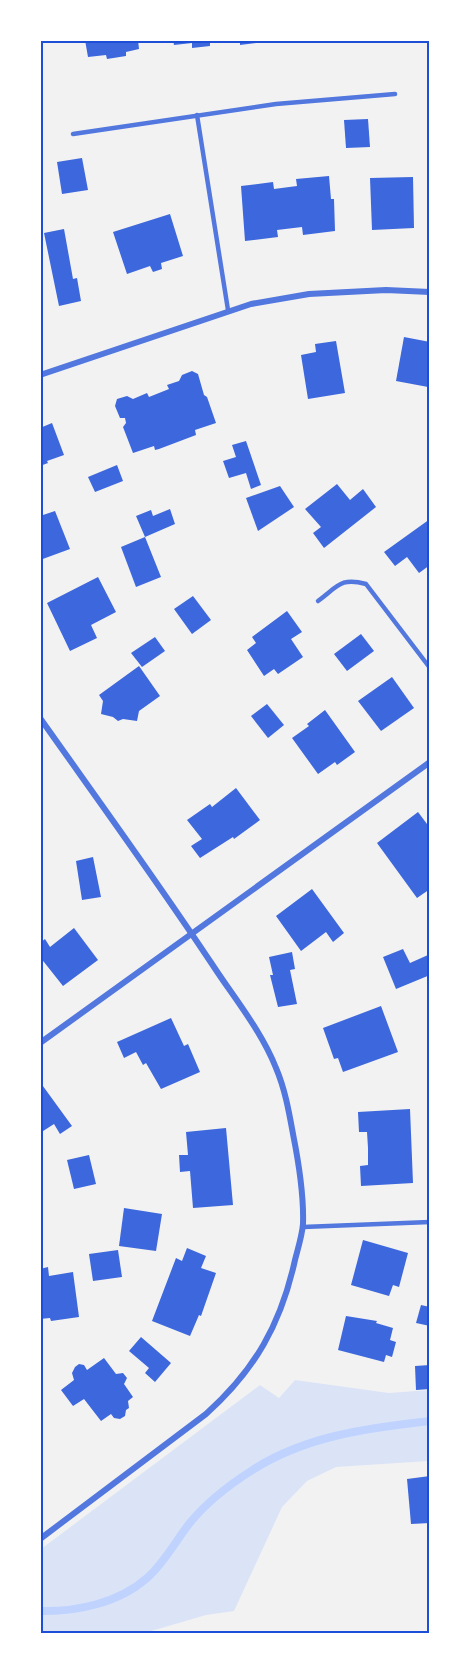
<svg xmlns="http://www.w3.org/2000/svg" width="470" height="1674" font-family="'Asap Condensed',sans-serif">
<style>
.green{fill:#dbe4f7}
.lines{fill:none;stroke-linecap:round;stroke-linejoin:round}
.stream{stroke:#bfd3fe;stroke-width:8}
.building{fill:#3d67dc}
.service{stroke:#5277de;stroke-width:4.5}
.minor{stroke:#5277de;stroke-width:6}
.neatline{fill:none;stroke:#1d4ed8;stroke-width:2}
</style>
<rect width="100%" height="100%" fill="#f2f2f2"/>
<polygon class="green" points="295,1380 389,1393 429,1390 429,1461 336,1467 307,1481 282,1507 234,1611 206,1615 148,1632 41,1633 41,1549 260,1385 279,1398"/>
<g class="lines">
<path class="stream" d="M 40,1611 C 76,1612 119,1603 147,1578 C 164,1563 175,1542 189,1524 C 205,1504 229,1485 251,1471 C 304,1436 368,1428 430,1421"/>
</g>
<g class="building">
<polygon points="85,40 138,40 139,49 126,52 126,56 107,59 106,55 88,57"/>
<polygon points="173,40 210,40 210,46 192,48 192,43 174,45"/>
<polygon points="240,40 265,40 265,42 240,45"/>
<polygon points="368,119 370,147 346,148 344,120"/>
<polygon points="82,158 88,190 62,194 57,162"/>
<polygon points="329,176 331,199 334,199 335,231 303,235 302,227 277,230 278,237 245,241 241,186 273,182 274,189 297,186 296,179"/>
<polygon points="413,177 414,228 372,230 370,178"/>
<polygon points="170,214 183,256 161,263 162,269 153,272 150,266 127,274 113,232"/>
<polygon points="64,229 73,279 77,278 81,301 59,306 44,233"/>
<polygon points="404,337 430,342 430,384 428,387 396,381"/>
<polygon points="336,341 345,393 308,399 301,355 316,352 315,344"/>
<polygon points="192,371 198,374 204,395 207,397 216,423 195,430 196,435 159,449 155,450 154,446 133,453 123,427 126,423 125,418 120,418 115,406 117,399 127,396 133,399 147,393 149,397 169,389 167,385 179,381 182,375"/>
<polygon points="52,423 64,455 47,461 48,463 40,466 40,428"/>
<polygon points="246,441 261,485 251,489 246,473 229,478 223,461 236,457 232,445"/>
<polygon points="117,465 123,481 95,492 88,477"/>
<polygon points="337,484 350,500 363,489 376,507 324,548 313,533 321,527 305,509"/>
<polygon points="280,486 294,507 258,531 246,498"/>
<polygon points="170,509 175,524 145,537 136,516 151,510 153,516"/>
<polygon points="55,511 70,549 40,560 40,516"/>
<polygon points="430,519 430,565 419,573 407,557 395,566 384,552"/>
<polygon points="145,537 161,577 136,587 121,547"/>
<polygon points="98,577 116,612 91,625 97,638 70,651 47,603"/>
<polygon points="193,596 211,620 192,634 174,609"/>
<polygon points="287,611 302,632 291,639 303,657 278,674 274,669 264,676 247,650 256,643 252,637"/>
<polygon points="361,634 374,651 347,671 334,654"/>
<polygon points="155,637 165,651 142,667 131,653"/>
<polygon points="139,666 160,696 139,711 137,721 123,719 118,721 113,717 101,714 103,701 99,695"/>
<polygon points="392,677 414,708 381,731 358,701"/>
<polygon points="267,704 284,725 268,738 251,716"/>
<polygon points="325,710 355,752 337,765 335,762 318,774 292,738 309,726 307,724"/>
<polygon points="236,788 260,820 234,839 233,837 200,858 191,846 202,839 187,820 210,804 212,807"/>
<polygon points="418,812 430,828 430,889 417,898 377,843"/>
<polygon points="93,857 101,897 82,900 76,861"/>
<polygon points="312,889 344,933 333,942 326,932 301,951 276,916"/>
<polygon points="74,928 98,960 63,986 40,957 40,943 45,939 50,947"/>
<polygon points="403,949 410,963 428,955 430,975 396,989 383,957"/>
<polygon points="292,952 295,969 290,970 297,1004 278,1007 270,975 273,975 269,957"/>
<polygon points="381,1006 398,1052 343,1072 338,1058 334,1059 323,1028"/>
<polygon points="171,1018 184,1046 188,1044 200,1072 161,1089 146,1063 143,1065 136,1052 124,1058 117,1042"/>
<polygon points="40,1082 72,1126 60,1134 54,1124 40,1133"/>
<polygon points="410,1109 413,1183 361,1186 360,1166 368,1165 368,1148 367,1132 359,1132 358,1112"/>
<polygon points="226,1128 233,1205 193,1208 190,1171 180,1172 179,1155 188,1155 186,1132"/>
<polygon points="89,1155 96,1184 74,1189 67,1160"/>
<polygon points="124,1208 162,1214 156,1251 119,1246"/>
<polygon points="363,1240 408,1253 399,1287 393,1285 389,1296 351,1285"/>
<polygon points="187,1248 206,1256 201,1268 216,1273 201,1316 199,1315 190,1336 152,1321 176,1258 182,1261"/>
<polygon points="118,1250 122,1277 93,1281 89,1254"/>
<polygon points="48,1267 49,1276 73,1272 79,1317 51,1321 50,1318 40,1319 40,1269"/>
<polygon points="421,1305 430,1307 430,1326 416,1323"/>
<polygon points="346,1316 377,1321 376,1323 393,1328 390,1340 396,1342 392,1357 386,1355 384,1362 338,1350"/>
<polygon points="141,1337 171,1363 155,1382 145,1373 149,1368 129,1351"/>
<polygon points="104,1358 116,1374 123,1373 127,1378 124,1384 133,1397 128,1401 129,1408 126,1410 125,1416 120,1419 114,1418 111,1414 101,1421 84,1399 73,1406 61,1390 74,1380 72,1373 75,1367 79,1364 84,1365 87,1370"/>
<polygon points="430,1365 430,1389 416,1390 415,1366"/>
<polygon points="430,1476 430,1523 411,1524 407,1479"/>
</g>
<g class="lines">
<g class="service">
<polyline points="197,115 228,310"/>
<polyline points="73,134 276,104 395,94"/>
<path d="M 318,601 C 338,586 341,577 366,584 L 430,668"/>
<polyline points="303,1227 430,1222"/>
</g>
<g class="minor">
<polyline points="40,375 251,304 309,294 386,290 430,292"/>
<path d="M 40,718 C 98,800 157,881 212,964 C 234,998 261,1030 276,1068 C 285,1089 289,1112 293,1134 C 299,1164 304,1194 303,1224 C 302,1236 298,1248 295,1260 C 281,1324 255,1370 206,1414 L 40,1539"/>
<polyline points="40,1043 430,762"/>
</g>
</g>
<rect width="470" height="1674" fill="none" stroke="#ffffff" stroke-width="84"/>
<rect x="42" y="42" width="386" height="1590" class="neatline"/>
</svg>
